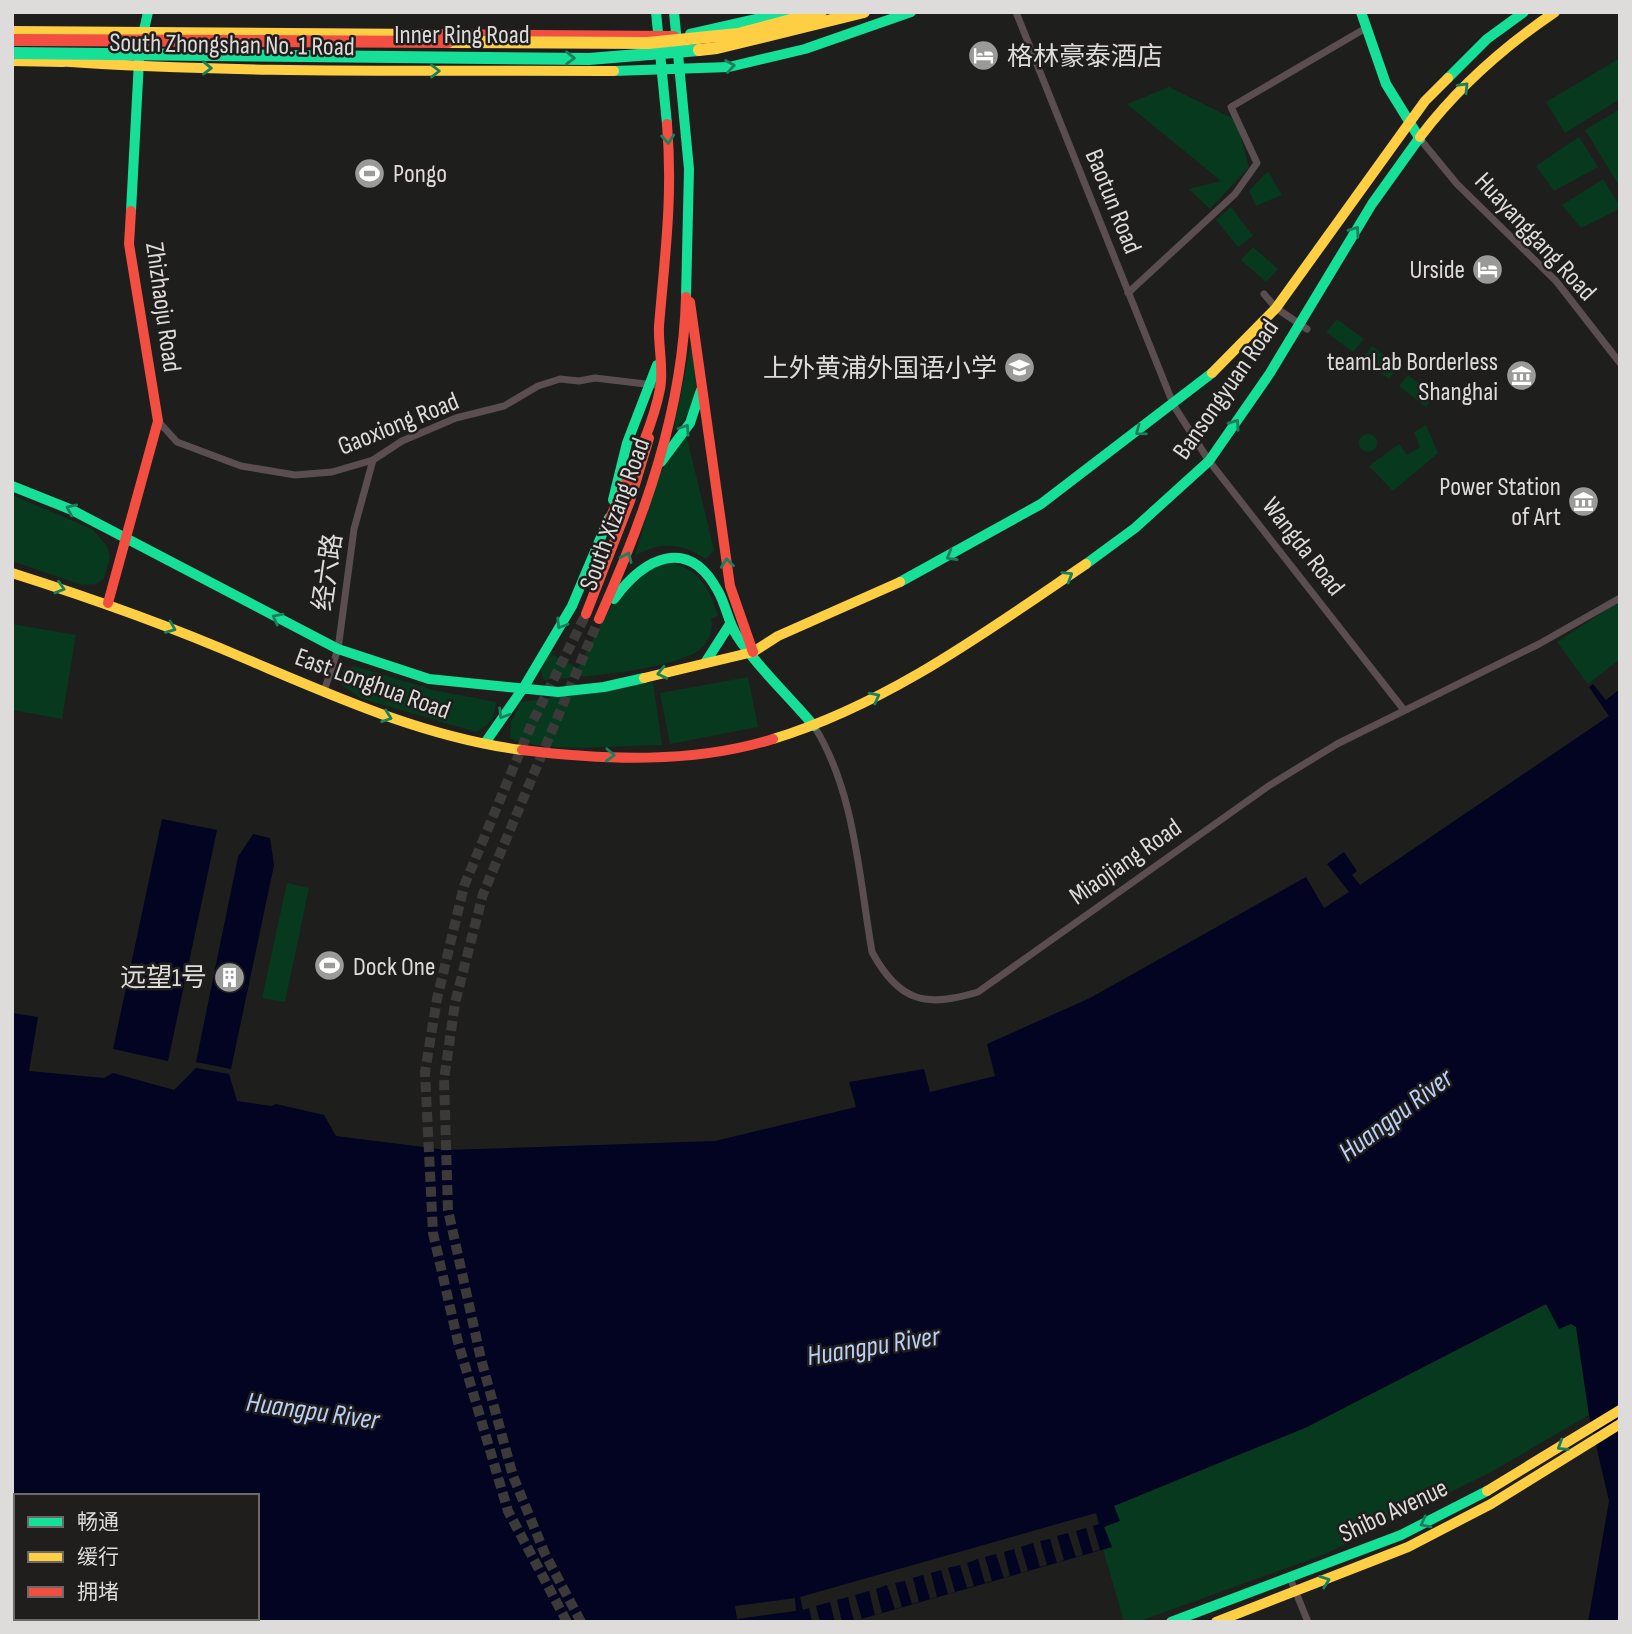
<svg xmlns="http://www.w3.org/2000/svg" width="1632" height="1634" font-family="'Sofia Sans Condensed','Noto Sans SC',sans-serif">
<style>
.green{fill:#07391e}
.water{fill:#030421;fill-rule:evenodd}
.pier{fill:#1e1e1d}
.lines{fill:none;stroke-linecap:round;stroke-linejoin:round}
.secondary-tunnel{stroke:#3b3a39;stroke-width:10;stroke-dasharray:10 5;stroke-linecap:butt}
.street{stroke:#5a4e50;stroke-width:7}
.fast{stroke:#16e098;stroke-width:10}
.slow{stroke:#ffcf43;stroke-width:10}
.jam{stroke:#f24e42;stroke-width:10}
.fast-bridge{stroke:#16e098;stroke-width:12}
.slow-bridge{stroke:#ffcf43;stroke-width:12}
.jam-bridge{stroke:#f24e42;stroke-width:12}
.oneway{stroke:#1a7f5a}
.labels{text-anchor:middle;stroke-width:5;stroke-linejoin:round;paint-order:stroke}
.street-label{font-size:26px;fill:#dddcda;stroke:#1f1e1c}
.poi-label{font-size:26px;fill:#dddcda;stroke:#1f1e1c;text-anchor:end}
.water-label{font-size:28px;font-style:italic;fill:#bbcff8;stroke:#1f1e1c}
</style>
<rect width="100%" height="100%" fill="#1e1e1d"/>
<g class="green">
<polygon points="1620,58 1620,99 1565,133 1546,102"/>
<polygon points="1169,87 1236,120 1249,167 1210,209 1189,189 1221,181 1127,104"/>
<polygon points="1620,109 1620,187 1585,130"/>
<polygon points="1579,137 1598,167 1554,191 1536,166"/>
<polygon points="1268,171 1282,195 1256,206 1249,191"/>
<polygon points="1603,179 1619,204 1617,210 1581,228 1562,205"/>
<polygon points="1231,207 1253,236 1238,247 1216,220"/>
<polygon points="1253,247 1278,269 1266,282 1241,260"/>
<polygon points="1337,319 1364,339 1353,352 1326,332"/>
<path d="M 691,344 C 698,383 702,401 673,432 Z"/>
<polygon points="1372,346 1399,366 1389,379 1362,359"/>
<polygon points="1408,375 1435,395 1426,407 1399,386"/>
<polygon points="1426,425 1438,453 1393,491 1369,466 1399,444 1407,455 1420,447 1414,432"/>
<path d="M 686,434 L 714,550 L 706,559 C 682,543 660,541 635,556 L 659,474 Z"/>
<circle cx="1368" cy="443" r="9"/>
<polygon points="12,495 92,529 107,546 110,557 104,578 96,584 82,585 12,561"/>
<path d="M 667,562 C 699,568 709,587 718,616 L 711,619 C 715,632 705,649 693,654 C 654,672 588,676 544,680 L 541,671 L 550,653 L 578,668 C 600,630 620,571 667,562 Z"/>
<polygon points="1620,601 1620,659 1588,684 1557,642"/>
<polygon points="12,624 76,635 62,719 12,710"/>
<path d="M 354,666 L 433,690 L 496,702 C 495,717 490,725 476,732 L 360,698 L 339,683 L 344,669 Z"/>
<polygon points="748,677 758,727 670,744 660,693"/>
<path d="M 653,682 L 662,745 C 624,745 542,754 510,738 L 511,722 L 521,702 Z"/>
<polygon points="287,883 309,888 285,1002 262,998"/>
<polygon points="1546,1304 1576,1327 1589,1415 1491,1472 1323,1555 1137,1622 1124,1622 1103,1549 1111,1546 1104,1526 1113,1506 1307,1427"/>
</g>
<g class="water">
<path d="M 1593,684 L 1606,700 L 1620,689 L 1620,1622 L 1588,1622 L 1609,1501 L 1589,1415 L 1576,1327 L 1571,1324 L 1559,1329 L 1546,1304 L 1307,1427 L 1114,1506 L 1120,1521 L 1104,1527 L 1112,1547 L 851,1622 L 12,1622 L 12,1013 L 38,1017 L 29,1071 L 104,1078 L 113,1073 L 174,1090 L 196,1068 L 229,1074 L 237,1101 L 271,1106 L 276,1104 L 324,1115 L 336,1136 L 447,1150 L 715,1141 L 856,1107 L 849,1082 L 924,1069 L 930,1092 L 995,1076 L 987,1044 L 1090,998 L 1306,877 L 1324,908 L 1349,892 L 1327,864 L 1344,852 L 1357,871 L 1352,875 L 1360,885 L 1609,716 L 1589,687 ZM 16,1496 L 257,1496 L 257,1618 L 16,1618 Z"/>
<polygon points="162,819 217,830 168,1061 113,1049"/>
<polygon points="253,834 270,838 274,865 231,1069 196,1062 238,857"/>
</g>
<g class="pier">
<polygon points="1096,1513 1099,1524 1093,1526 1100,1550 1093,1552 1086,1528 1076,1531 1083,1555 1076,1557 1068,1533 1057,1536 1064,1560 1057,1563 1050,1539 1040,1541 1047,1565 1040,1567 1033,1543 1021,1547 1028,1571 1021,1573 1014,1549 1004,1552 1010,1576 1004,1578 996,1554 985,1557 992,1581 985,1583 978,1559 967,1563 974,1586 967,1588 960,1565 948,1568 955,1592 948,1594 941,1570 931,1573 937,1597 930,1599 923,1575 913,1578 919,1602 912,1604 905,1581 895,1583 902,1607 895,1609 887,1585 876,1589 882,1613 875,1615 869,1591 855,1595 862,1619 854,1621 848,1597 837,1600 842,1622 835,1622 830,1602 816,1606 820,1622 812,1622 809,1608 803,1610 800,1597"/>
<polygon points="795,1598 796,1611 737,1619 735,1606"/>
</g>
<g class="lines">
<g class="secondary-tunnel">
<polyline points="567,1622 508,1511 458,1342 433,1233 425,1072 437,999 464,886 532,723 586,614"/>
<polyline points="581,1622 545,1554 513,1476 481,1359 448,1210 444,1080 455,1003 483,894 599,619"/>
</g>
<g class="street">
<polyline points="1016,12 1174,406 1209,461 1404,710"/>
<polyline points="1420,139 1457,184 1556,281 1620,363"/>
<polyline points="1128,293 1235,194 1257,163 1231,107 1366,28"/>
<polyline points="1264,294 1276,308 1307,329"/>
<polyline points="158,421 177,442 241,466 295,475 332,472 373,460 402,441 456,418 504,406 538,386 560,379 579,381 595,378 654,385"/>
<polyline points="324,691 338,649 354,529 373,460"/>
<path d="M 814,726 C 855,791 859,877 872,952 C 899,1002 926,1008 978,992 L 1270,785 L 1337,744 L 1539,644 L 1620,598"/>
<polyline points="1290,1578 1308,1622"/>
</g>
<g class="fast">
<polyline points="656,12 667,124"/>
<polyline points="674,12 689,169 686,297"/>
<polyline points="1361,12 1386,84 1420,139"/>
<polyline points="690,34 787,12"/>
<polyline points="142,39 148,12"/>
<polyline points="614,71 729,67 805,49 911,12"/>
<polyline points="1448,78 1487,39 1524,12"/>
<polyline points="131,211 139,61"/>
<polyline points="661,462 690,423 701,390"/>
<polyline points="12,486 72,510 338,649 429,679 558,692 604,687 644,678"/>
<polyline points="613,500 627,443 657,365"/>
<polyline points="1086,564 1135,528 1209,461 1270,373 1372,204 1420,137"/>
<polyline points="900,582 1041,504 1212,373"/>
<path d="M 614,599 C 644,558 688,535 718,591 C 726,605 728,622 737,636 C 758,668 789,696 814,726"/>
<polyline points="705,663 730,624"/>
<polyline points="485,743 524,687 572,606 609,518"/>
<polyline points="1171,1622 1401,1535 1487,1491"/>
</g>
<g class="slow">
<polyline points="12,31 427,34"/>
<polyline points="12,61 63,62"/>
<path d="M 55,61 C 241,74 428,70 614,71"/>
<path d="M 1420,137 C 1458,87 1502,48 1555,12"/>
<polyline points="1212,373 1276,308 1425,101 1448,78"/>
<path d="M 12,573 C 91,598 170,626 246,659 C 336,697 424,737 522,750"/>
<polyline points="644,678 753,652 778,636 900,582"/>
<path d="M 773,739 C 888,704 987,631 1086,564"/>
<polyline points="1487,1491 1620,1410"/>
<polyline points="1216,1622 1408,1547 1491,1504 1620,1424"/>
</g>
<g class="jam">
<polyline points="427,34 674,36"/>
<polyline points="690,302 730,586 753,652"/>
<path d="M 608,523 C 626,480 651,435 660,389 C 664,369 658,346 659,326 C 665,254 673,197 667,124"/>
<polyline points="108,603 158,421 129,244 131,211"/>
<polyline points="586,614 630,501 649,438"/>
<path d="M 599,619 C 645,516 683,410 686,297"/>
<path d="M 522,750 C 604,760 693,764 773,739"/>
</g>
<polyline class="fast-bridge" points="12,53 589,59 699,50"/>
<g class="slow-bridge">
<polyline points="448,42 648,43 738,34 821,12"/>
<polyline points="699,50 717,48 864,12"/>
</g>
<polyline class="jam-bridge" points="12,40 448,42"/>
</g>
<defs><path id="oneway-chevron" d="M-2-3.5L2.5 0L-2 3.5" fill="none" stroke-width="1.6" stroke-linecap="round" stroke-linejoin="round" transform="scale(1.75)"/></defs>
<g class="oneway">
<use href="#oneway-chevron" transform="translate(570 58) rotate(1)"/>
<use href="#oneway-chevron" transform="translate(730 66) rotate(-9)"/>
<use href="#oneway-chevron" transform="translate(207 68) rotate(1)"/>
<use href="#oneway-chevron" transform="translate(435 71)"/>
<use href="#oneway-chevron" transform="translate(1464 87) rotate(-46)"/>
<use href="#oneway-chevron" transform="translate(668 139) rotate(85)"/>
<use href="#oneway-chevron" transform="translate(1355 231) rotate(-55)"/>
<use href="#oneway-chevron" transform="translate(1235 424) rotate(-55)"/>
<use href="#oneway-chevron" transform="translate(685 429) rotate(-56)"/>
<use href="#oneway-chevron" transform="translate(1140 431) rotate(143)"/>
<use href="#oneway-chevron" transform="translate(71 509) rotate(-156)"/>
<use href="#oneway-chevron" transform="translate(951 556) rotate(150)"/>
<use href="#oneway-chevron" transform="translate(627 557) rotate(-66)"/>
<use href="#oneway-chevron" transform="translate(727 563) rotate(-97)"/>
<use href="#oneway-chevron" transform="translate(1068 576) rotate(-32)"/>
<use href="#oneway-chevron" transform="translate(60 588) rotate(17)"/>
<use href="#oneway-chevron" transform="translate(277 618) rotate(-153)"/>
<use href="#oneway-chevron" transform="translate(561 624) rotate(122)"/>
<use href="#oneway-chevron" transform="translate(171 628) rotate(22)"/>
<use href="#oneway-chevron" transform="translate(662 673) rotate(167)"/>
<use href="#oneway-chevron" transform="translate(875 697) rotate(-27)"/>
<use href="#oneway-chevron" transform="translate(503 714) rotate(122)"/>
<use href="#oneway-chevron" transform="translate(387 717) rotate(20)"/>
<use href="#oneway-chevron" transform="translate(610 755) rotate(2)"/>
<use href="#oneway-chevron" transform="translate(1562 1446) rotate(148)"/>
<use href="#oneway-chevron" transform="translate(1425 1523) rotate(153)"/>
<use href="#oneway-chevron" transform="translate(1325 1581) rotate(-20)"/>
</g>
<defs>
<symbol id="hotel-disc" viewBox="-11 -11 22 22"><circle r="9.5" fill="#9a9a98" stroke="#1f1e1c"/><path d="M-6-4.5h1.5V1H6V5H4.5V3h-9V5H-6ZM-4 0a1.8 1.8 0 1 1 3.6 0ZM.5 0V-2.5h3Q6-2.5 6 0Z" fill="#fff"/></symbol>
<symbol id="stadium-disc" viewBox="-11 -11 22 22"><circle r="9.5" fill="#9a9a98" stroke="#1f1e1c"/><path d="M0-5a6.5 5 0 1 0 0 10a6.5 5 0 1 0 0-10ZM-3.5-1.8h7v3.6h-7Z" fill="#fff"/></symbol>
<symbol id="school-disc" viewBox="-11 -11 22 22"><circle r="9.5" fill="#9a9a98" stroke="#1f1e1c"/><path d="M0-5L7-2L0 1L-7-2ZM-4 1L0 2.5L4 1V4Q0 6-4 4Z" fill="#fff"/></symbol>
<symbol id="museum-disc" viewBox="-11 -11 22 22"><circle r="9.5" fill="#9a9a98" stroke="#1f1e1c"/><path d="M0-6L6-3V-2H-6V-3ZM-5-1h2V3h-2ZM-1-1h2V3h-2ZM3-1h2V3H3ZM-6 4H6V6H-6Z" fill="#fff"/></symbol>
<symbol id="building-disc" viewBox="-11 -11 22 22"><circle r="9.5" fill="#9a9a98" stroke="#1f1e1c"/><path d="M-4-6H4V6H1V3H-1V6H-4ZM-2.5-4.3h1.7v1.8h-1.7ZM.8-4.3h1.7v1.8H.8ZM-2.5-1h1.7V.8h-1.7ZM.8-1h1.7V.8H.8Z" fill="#fff"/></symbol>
</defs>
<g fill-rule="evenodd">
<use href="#hotel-disc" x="966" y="38" width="35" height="35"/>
<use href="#stadium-disc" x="352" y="156" width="35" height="35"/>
<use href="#hotel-disc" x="1470" y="252" width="35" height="35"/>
<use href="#school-disc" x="1002" y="350" width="35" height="35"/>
<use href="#museum-disc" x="1504" y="358" width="35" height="35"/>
<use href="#museum-disc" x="1566" y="484" width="35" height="35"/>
<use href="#stadium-disc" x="312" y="948" width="35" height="35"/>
<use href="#building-disc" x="212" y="960" width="35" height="35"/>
</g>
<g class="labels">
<g class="street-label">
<text x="462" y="43">Inner Ring Road</text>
<text transform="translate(232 44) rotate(1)" y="9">South Zhongshan No. 1 Road</text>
<text transform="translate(1114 201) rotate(68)" y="9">Baotun Road</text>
<text transform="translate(1536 236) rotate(47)" y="9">Huayanggang Road</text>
<text transform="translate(164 307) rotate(82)" y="9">Zhizhaoju Road</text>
<text transform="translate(1225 389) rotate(-55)" y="9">Bansongyuan Road</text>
<text transform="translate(398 423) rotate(-22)" y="9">Gaoxiong Road</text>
<text transform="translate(614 514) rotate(-70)" y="9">South Xizang Road</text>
<text transform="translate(1304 546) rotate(52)" y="9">Wangda Road</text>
<text transform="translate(327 572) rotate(-82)" y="9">经六路</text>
<text transform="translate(373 683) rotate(20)" y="9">East Longhua Road</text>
<text transform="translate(1125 861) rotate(-35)" y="9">Miaojiang Road</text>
<text transform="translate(1393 1510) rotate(-25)" y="9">Shibo Avenue</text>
</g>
<g class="poi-label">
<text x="1007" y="65" text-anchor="start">格林豪泰酒店</text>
<text x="393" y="182" text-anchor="start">Pongo</text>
<text x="1465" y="278">Urside</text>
<text x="1498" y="370">teamLab Borderless<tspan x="1498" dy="30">Shanghai</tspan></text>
<text x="997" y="377">上外黄浦外国语小学</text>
<text x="1561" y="495">Power Station<tspan x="1561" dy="30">of Art</tspan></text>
<text x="353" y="975" text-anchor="start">Dock One</text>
<text x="207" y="986">远望1号</text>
</g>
<g class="water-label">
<text transform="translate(1395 1114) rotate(-37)" y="10">Huangpu River</text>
<text transform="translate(873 1345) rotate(-9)" y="10">Huangpu River</text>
<text transform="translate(313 1410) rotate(8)" y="10">Huangpu River</text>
</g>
</g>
<rect width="1632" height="1634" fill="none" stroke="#dddcda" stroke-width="28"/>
<rect x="14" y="1494" width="245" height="126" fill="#1f1e1c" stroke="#6b6a68" stroke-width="2"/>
<rect x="28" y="1517" width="35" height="10" fill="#16e098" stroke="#6b6a68" stroke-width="2"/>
<text x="77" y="1529" font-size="21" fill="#dddcda">畅通</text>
<rect x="28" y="1552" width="35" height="10" fill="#ffcf43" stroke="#6b6a68" stroke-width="2"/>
<text x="77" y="1564" font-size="21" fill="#dddcda">缓行</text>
<rect x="28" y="1587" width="35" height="10" fill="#f24e42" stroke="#6b6a68" stroke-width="2"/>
<text x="77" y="1599" font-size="21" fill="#dddcda">拥堵</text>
</svg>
